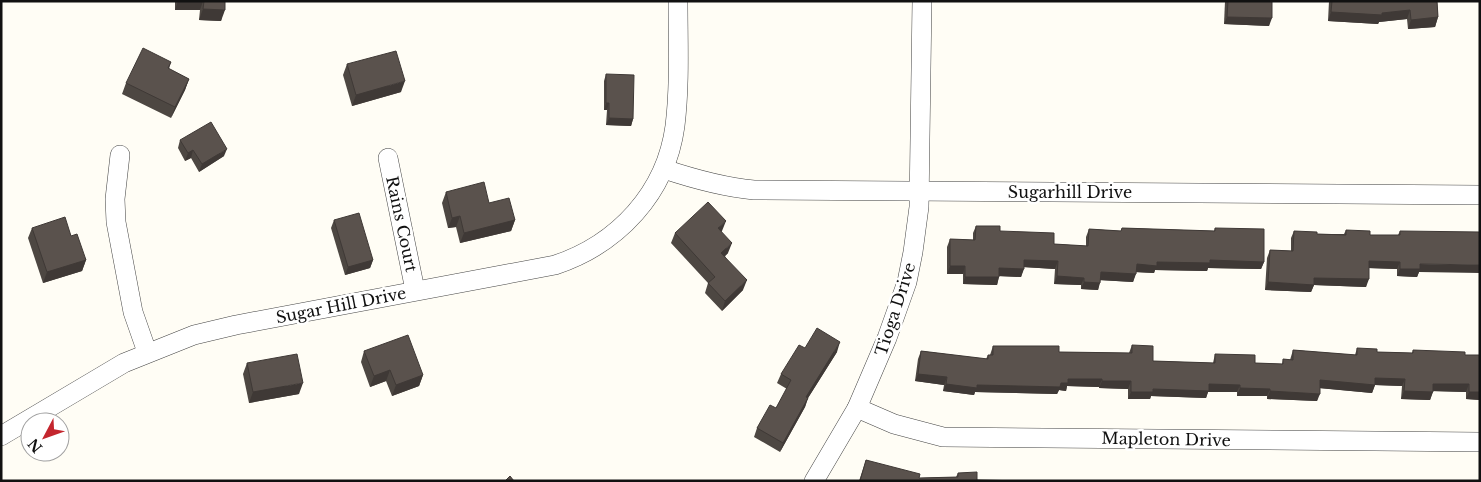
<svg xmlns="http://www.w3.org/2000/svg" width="1481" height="482" font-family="'Libre Baskerville',serif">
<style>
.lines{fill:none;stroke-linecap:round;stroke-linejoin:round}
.street-casing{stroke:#444;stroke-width:20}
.street{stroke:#fff;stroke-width:19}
.wall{fill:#4d4742}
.shaded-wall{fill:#3f3936}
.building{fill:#5a524d;stroke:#3f3936}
.labels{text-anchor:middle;stroke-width:5;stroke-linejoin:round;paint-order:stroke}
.street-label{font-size:16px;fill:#111;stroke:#fff}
</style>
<rect width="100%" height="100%" fill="#fffdf5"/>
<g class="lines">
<defs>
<g id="street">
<polyline points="120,155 115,199 116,222 133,312 147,352"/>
<polyline points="388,158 415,290"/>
<path d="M 664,169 C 694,179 722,187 754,190 L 1480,195"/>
<polyline points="857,408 894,424 943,437 1480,442"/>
<path d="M 1,436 L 124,363 L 194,335 L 236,325 L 555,265 C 618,244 666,193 675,126 C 680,85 678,43 678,1"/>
<polyline points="814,481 857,408 887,338 907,282 913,252 919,207 922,1"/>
</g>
</defs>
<use href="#street" class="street-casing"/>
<use href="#street" class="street"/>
</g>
<g class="wall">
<polygon points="175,1 225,1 221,21 199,20 200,10 175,10"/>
<polygon points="1225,1 1272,1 1269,26 1224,24"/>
<polygon points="1329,1 1437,1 1438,17 1435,27 1408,29 1407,19 1379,22 1378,24 1328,21"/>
<polygon points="171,62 169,69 189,79 185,90 171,118 122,94 126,83"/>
<polygon points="347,64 401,92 352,106 343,75"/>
<polygon points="606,74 633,119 631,126 606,125 607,110 604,110 604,81"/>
<polygon points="180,140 224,156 199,172 191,158 185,161 178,148"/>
<polygon points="446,192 489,203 515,220 511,231 460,243 456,227 448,228 442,203"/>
<polygon points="334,220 373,260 370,268 345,275 331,228"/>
<polygon points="976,226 1054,244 1086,246 1086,237 1089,229 1121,231 1122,228 1214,231 1215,228 1264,262 1261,269 1208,268 1207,271 1155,270 1154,273 1136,272 1133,282 1100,280 1098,290 1081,289 1081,285 1054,284 1055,269 1024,267 1021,277 999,276 997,285 963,284 963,274 947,274 947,247 950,239 973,240 973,233"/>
<polygon points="32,228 71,236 86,260 82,271 43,283 28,238"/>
<polygon points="1346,230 1370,235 1398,235 1400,231 1419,272 1417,277 1397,276 1397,269 1369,268 1366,287 1314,285 1311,292 1265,290 1267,258 1270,250 1291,251 1291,238 1294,231 1317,234 1344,234"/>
<polygon points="722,231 721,232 728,253 725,256 743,290 722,311 705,293 708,283 671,243 675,233"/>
<polygon points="1132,345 1153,361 1213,363 1215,354 1255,363 1282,364 1283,359 1290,360 1293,350 1355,355 1357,348 1377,352 1412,353 1413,350 1465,355 1480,355 1480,400 1466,399 1466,392 1433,391 1430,400 1401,399 1402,386 1375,385 1372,393 1320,388 1317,401 1267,399 1267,396 1237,396 1237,392 1208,392 1206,398 1151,396 1150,399 1128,399 1128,389 1099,388 1099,387 1067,386 1066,391 1059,390 1057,394 975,392 974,395 943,391 944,385 915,381 918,359 921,351 986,359 988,355 990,355 993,346 1059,352 1129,353"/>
<polygon points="805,348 837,352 808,398 805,407 780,452 754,437 757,428 776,408 787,389 777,383 781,374"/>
<polygon points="364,351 423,375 419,386 392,396 386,381 370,387 361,362"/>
<polygon points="247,363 299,394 249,403 243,374"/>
<polygon points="866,460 919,478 956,477 958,473 977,480 1026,481 859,481"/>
</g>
<g class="shaded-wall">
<polygon points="178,1 203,1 200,10 175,10"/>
<polygon points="203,9 225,10 221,21 199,20"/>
<polygon points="1410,10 1407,19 1379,22 1378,24 1328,21 1331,12 1382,13"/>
<polygon points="1227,17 1272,18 1269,26 1224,24"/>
<polygon points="1438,17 1435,27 1408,29 1411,20"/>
<polygon points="189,79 185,90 171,118 175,107"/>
<polygon points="405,81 401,92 352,106 356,95"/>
<polygon points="606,103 609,103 607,110 604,110"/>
<polygon points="609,118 633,119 631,126 606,125"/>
<polygon points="227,149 224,156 199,172 202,164"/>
<polygon points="193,150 191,158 185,161 188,153"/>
<polygon points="460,216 456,227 448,228 452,218"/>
<polygon points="515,220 511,231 460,243 464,233"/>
<polygon points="726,221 722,231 714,238 718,228"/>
<polygon points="732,243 728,253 718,263 721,253"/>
<polygon points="86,260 82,271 43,283 47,272"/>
<polygon points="373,260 370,268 345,275 348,267"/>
<polygon points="1024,260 1058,261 1055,269 1022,267"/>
<polygon points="1210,260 1264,262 1261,269 1208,268 1207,271 1155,270 1154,273 1134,272 1137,264 1157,262"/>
<polygon points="1369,261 1400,262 1397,269 1367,268"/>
<polygon points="1420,264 1480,265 1480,273 1419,272 1417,277 1397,276 1400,269"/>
<polygon points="950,266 965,266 963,274 947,274"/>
<polygon points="999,268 1024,269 1021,277 997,276"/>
<polygon points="1101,272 1136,274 1133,282 1098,280"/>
<polygon points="1057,276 1084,278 1081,285 1054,284"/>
<polygon points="965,277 999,277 997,285 963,284"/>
<polygon points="1314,278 1369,279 1366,287 1314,285 1311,292 1265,290 1268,282"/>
<polygon points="747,280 743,290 722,311 725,301"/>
<polygon points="1084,282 1100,283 1098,290 1081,289"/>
<polygon points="840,342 837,352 808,398 805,407 780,452 783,443 806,397"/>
<polygon points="390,370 386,381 370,387 374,376"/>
<polygon points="918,374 947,377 944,385 915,381"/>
<polygon points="423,375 419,386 392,396 396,385"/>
<polygon points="1375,378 1405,379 1402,386 1375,385 1372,393 1318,388 1320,380"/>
<polygon points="1068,379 1102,379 1099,387 1067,386 1066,391 1059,390 1057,394 975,392 974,395 943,391 946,384 977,385 1061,383"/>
<polygon points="1102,381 1131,381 1128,389 1099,388"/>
<polygon points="303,383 299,394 249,403 253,392"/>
<polygon points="1209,384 1240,385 1237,392 1208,392 1206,398 1151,396 1150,399 1128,399 1131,392"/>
<polygon points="1433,384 1469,384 1466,392 1430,391"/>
<polygon points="1240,388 1270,389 1267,396 1237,396"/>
<polygon points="1270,391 1320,394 1317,401 1267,399"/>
<polygon points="1404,391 1433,392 1430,400 1401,399"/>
<polygon points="1469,392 1480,392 1480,400 1466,399"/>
</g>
<g class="building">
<polygon points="204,1 225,1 225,10 203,9"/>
<polygon points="1228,1 1272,1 1272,18 1227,17"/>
<polygon points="1332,1 1437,1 1438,17 1411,20 1410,10 1382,13 1382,15 1331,12"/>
<polygon points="143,48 171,62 168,68 189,79 175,107 126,83"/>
<polygon points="396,51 405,81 356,95 347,64"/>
<polygon points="606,74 634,75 633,119 609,118 609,103 606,103"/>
<polygon points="211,122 227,149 202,164 193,150 188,153 180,140"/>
<polygon points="484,182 489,203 509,198 515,220 464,233 460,216 452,218 446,192"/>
<polygon points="708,202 726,221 718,228 732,243 721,253 747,280 725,301 708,283 715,277 675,233"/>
<polygon points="359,213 373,260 348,267 334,220"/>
<polygon points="65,217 71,236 77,234 86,260 47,272 32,228"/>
<polygon points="976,226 1000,226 1000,231 1054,233 1054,244 1088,246 1089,229 1121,231 1122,228 1215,231 1215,228 1264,229 1264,262 1210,260 1210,263 1157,262 1157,266 1137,264 1136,274 1101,272 1100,283 1084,282 1084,278 1057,276 1058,261 1024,260 1024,269 999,268 999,277 965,277 965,266 950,266 950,239 975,240"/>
<polygon points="1346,230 1370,231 1370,235 1400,235 1400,231 1480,232 1480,265 1420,264 1420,269 1400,269 1400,262 1369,261 1369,279 1314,278 1314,285 1268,282 1270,250 1293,251 1294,231 1317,232 1317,234 1346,235"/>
<polygon points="817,328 840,342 806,397 808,398 783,443 757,428 770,405 776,408 791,380 781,374 799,345 805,348"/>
<polygon points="408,335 423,375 396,385 390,370 374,376 364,351"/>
<polygon points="1132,345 1153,346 1153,361 1215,363 1215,354 1255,355 1255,363 1283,364 1283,359 1293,360 1293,350 1357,355 1357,348 1377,349 1377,352 1413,353 1413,350 1465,352 1465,355 1480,355 1480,392 1469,392 1469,384 1433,384 1433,392 1404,391 1405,379 1375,378 1375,385 1320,380 1320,394 1270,391 1270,389 1240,388 1240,385 1209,384 1209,391 1153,389 1153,392 1131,392 1131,381 1102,381 1102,379 1068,379 1068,383 1061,383 1060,387 977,385 977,388 946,384 947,377 918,374 921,351 988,359 988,355 993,355 993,346 1059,346 1059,352 1132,353"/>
<polygon points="297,354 303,383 253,392 247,363"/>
<polygon points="866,460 920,474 919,478 958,477 958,473 977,472 977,480 1026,481 860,481"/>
<polygon points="510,476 514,481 505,481"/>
</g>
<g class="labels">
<g class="street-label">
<text x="1070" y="198">Sugarhill Drive</text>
<text transform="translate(402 224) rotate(78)" y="6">Rains Court</text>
<text transform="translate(341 305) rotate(-11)" y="6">Sugar Hill Drive</text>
<text transform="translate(895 309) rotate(-72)" y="6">Tioga Drive</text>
<text transform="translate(1166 439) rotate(1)" y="6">Mapleton Drive</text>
</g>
</g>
<rect width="1481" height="482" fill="none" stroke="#111111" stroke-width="5"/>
<g transform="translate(45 437) rotate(229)"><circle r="24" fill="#ffffff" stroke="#a0a0a0"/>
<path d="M0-4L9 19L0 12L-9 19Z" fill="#c4262e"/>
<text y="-8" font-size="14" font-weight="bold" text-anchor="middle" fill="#111111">N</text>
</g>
</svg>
